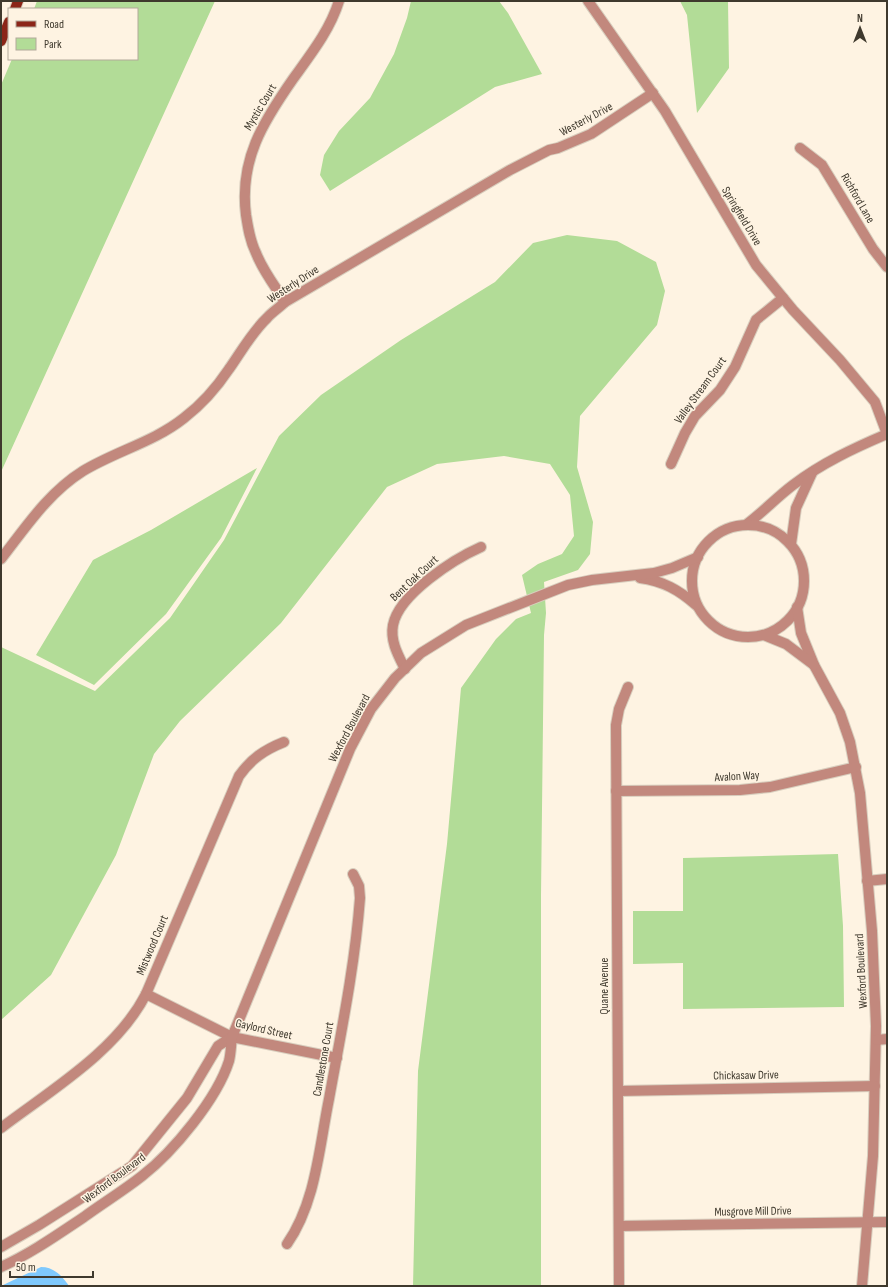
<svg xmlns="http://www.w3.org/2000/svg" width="888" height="1287" font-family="'Sofia Sans Condensed',sans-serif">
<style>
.green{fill:#b2dc97}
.water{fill:#7fc9fd}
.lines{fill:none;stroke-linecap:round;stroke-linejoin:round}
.minor-casing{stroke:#d8cebe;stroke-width:12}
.major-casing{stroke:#d8cebe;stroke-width:12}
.minor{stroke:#c2887d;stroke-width:10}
.major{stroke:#8b2518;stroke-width:10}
.labels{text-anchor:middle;stroke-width:3;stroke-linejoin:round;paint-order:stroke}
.street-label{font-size:12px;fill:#3f392d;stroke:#fef3e2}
</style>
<rect width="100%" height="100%" fill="#fef3e2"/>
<g class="green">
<polygon points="37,1 215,1 1,472 1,85 12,59 137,59 137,9 34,9"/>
<polygon points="411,1 499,1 508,13 542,74 495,87 330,191 320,175 324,155 339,131 370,98 394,54 407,18"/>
<polygon points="680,1 728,1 729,68 697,113 687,15"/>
<polygon points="567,235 617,241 656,262 665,291 657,325 580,416 577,467 593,522 590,554 578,570 544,582 546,613 544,635 541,896 541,1286 413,1286 418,1071 447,844 461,688 496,639 516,619 531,613 522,575 538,564 562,554 574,536 570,495 550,464 504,456 437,464 387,487 281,623 180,721 154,754 116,855 51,975 1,1020 1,647 95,691 170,618 224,540 279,436 321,395 401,340 495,282 533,243"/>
<polygon points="257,468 221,538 166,614 94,685 36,655 93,560 151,530"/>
<polygon points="838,854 843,926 844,1007 683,1009 683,963 633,964 633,911 683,911 683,858"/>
</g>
<path class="water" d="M 41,1267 C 54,1267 62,1276 69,1286 L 1,1286 Z"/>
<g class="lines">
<defs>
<g id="minor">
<polyline points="588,1 665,111 756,265 793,310 840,360 875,402 887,434"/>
<polyline points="800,148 822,165 873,249 887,267"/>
<path d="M 285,302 C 275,286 263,271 256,253 C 250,241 248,228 246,215 C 239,160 263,122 293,79 C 311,54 330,30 339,1"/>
<polyline points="671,464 685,433 695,416 720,390 735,367 756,320 783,298"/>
<path d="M 747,524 C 763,512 777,497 793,485 C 822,463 854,448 887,434"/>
<circle cx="748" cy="581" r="56"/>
<polyline points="791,544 796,508 812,473"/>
<path d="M 1,559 C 26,527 48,493 83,471 C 116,451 154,442 184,418 C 201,405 217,387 229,369 C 241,352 252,332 267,318 C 272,312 279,308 285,302 L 510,170 L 549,150 L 558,148 L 591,134 L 653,93"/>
<path d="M 640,578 C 663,581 679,590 696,605"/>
<polyline points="797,607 801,633 814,665 840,713 850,742 860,793 872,931 876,1026 873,1156 862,1286"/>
<polyline points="764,635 786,644 814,665"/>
<path d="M 405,669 C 398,655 390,641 393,625 C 399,594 454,559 481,547"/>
<polyline points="616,791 740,790 770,787 856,767"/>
<polyline points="867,881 887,879"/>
<polyline points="146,994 232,1037 337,1058"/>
<polyline points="876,1040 887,1039"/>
<polyline points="618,1091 875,1086"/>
<path d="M 1,1128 C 51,1090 117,1051 146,994 L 239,776 C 251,759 264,750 284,742"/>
<polyline points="619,1226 887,1222"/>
<path d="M 287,1244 C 316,1202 319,1148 329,1099 C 341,1033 355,965 360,898 L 359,886 L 353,874"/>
<polyline points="1,1247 39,1225 132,1166 187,1098 218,1046 232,1037"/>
<path d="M 1,1267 C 30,1254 57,1235 84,1217 C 103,1203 123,1191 142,1176 C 173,1152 217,1099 229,1061 C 231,1053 231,1044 232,1037 L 350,749 L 371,709 L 395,678 L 421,653 L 466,625 L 568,585 L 592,580 L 654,573 L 672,568 L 698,557"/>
<polyline points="619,1286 616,725 619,709 628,687"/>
</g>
<g id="major">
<polyline points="15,9 18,1"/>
<polyline points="1,41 9,22"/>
</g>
</defs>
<use href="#minor" class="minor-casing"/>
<use href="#major" class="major-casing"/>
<use href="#minor" class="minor"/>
<use href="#major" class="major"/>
</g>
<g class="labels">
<g class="street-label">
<text transform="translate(260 107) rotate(-59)" y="4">Mystic Court</text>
<text transform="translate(586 119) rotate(-28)" y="4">Westerly Drive</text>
<text transform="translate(858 198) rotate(60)" y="4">Richford Lane</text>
<text transform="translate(742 216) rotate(59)" y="4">Springfield Drive</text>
<text transform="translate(293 284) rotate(-33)" y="4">Westerly Drive</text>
<text transform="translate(700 390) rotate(-54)" y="4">Valley Stream Court</text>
<text transform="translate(414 578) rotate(-43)" y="4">Bent Oak Court</text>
<text transform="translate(349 728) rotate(-62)" y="4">Wexford Boulevard</text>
<text transform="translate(737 776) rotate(-3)" y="4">Avalon Way</text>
<text transform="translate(152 945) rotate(-67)" y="4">Mistwood Court</text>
<text transform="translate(861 971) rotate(-93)" y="4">Wexford Boulevard</text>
<text transform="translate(604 986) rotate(-90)" y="4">Quane Avenue</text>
<text transform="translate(264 1029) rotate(13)" y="4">Gaylord Street</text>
<text transform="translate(323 1059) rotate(-80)" y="4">Candlestone Court</text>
<text transform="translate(746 1075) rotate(-1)" y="4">Chickasaw Drive</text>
<text transform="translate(114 1178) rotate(-37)" y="4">Wexford Boulevard</text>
<text transform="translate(753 1211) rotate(-1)" y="4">Musgrove Mill Drive</text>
</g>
</g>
<rect width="888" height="1287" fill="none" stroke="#3f392d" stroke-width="4"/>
<rect x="8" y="8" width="130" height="52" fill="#fef3e2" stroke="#b2a99a"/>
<rect x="16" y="21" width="20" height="6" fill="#8b2518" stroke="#b2a99a"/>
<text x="44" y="28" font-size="12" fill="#3f392d">Road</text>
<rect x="16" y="38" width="20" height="12" fill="#b2dc97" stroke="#b2a99a"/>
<text x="44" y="48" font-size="12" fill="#3f392d">Park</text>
<g transform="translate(860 28)" stroke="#fef3e2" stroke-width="3" paint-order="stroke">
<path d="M0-3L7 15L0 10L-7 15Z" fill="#3f392d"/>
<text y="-6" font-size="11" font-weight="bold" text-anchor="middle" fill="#3f392d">N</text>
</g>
<path d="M10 1271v6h83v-6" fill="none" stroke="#3f392d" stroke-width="2"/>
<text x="16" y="1271" font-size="12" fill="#3f392d" stroke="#fef3e2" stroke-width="3" paint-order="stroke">50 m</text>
</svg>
